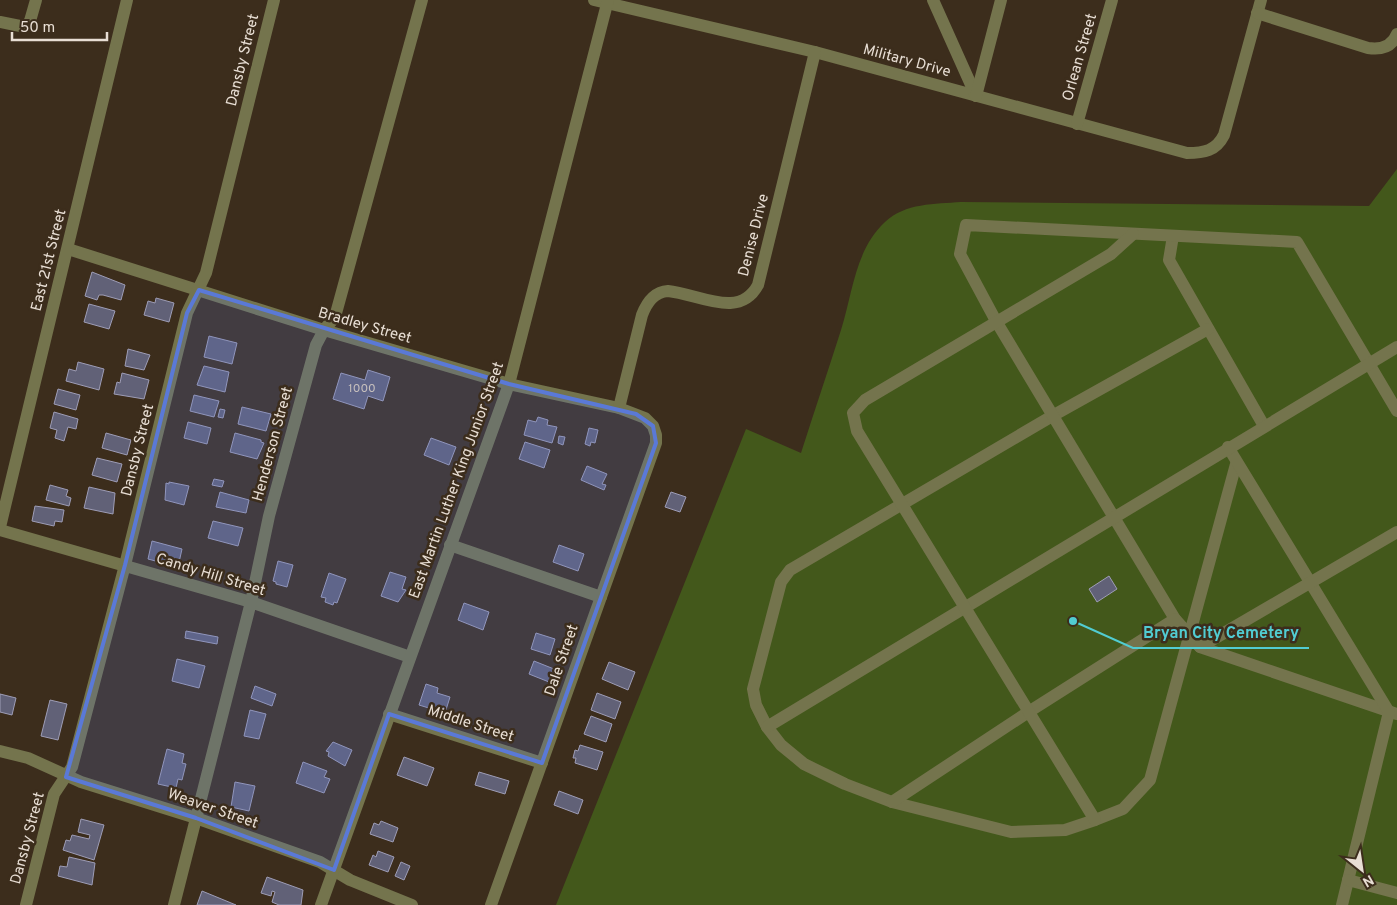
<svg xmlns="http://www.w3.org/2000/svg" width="1397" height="905" font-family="Overpass,sans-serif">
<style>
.green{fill:#43581b}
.building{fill:#616177;stroke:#9e9db6}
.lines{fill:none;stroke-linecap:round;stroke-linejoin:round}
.minor{stroke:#74744d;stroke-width:12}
.marked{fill:#5a79d7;fill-opacity:0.2;stroke:#5a79d7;stroke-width:4;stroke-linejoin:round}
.labels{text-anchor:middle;stroke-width:5;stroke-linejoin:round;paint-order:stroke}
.number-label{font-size:12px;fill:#c6bfbd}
.street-label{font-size:15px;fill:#e8ded4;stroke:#3c2d1c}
.leader{fill:none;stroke:#51ccd2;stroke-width:2}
.callout-dot{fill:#51ccd2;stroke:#3c2d1c;stroke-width:2}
.callout-label{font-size:16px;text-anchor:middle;font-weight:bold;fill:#51ccd2;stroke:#3c2d1c;stroke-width:5;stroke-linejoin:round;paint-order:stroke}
</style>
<rect width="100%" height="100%" fill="#3c2d1c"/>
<path class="green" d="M 1397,169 L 1397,905 L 556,905 L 746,429 L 801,453 C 814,412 828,371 841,330 C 853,292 855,250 885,222 C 905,203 935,204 961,202 L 1369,206 Z"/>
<g class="building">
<polygon points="92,272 125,285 121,300 103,295 99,295 97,300 85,296"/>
<polygon points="156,298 174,303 169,322 144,315 148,301 155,303"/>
<polygon points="89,304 115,311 109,329 84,322"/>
<polygon points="209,336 237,343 232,364 204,357"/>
<polygon points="128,349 150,355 144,370 125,366"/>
<polygon points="78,362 104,369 99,390 66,381 69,369 76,371"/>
<polygon points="204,366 229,372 225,392 197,385"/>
<polygon points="368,370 390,377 383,401 368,396 364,409 333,399 341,373 365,380"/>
<polygon points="122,373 149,380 144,399 114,394 117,382 120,383"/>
<polygon points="58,389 80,395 76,410 54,404"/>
<polygon points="194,395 219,401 214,417 190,411"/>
<polygon points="242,407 271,414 266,431 238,424"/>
<polygon points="220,409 225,410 223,418 218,417"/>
<polygon points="54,412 78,419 76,429 68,427 64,441 55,438 57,430 50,428"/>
<polygon points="538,417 548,420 547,425 557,427 552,443 524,435 528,420 536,422"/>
<polygon points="188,422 211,428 207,444 184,438"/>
<polygon points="589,428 598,430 595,443 591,442 590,446 585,444"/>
<polygon points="106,433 131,440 127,455 102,448"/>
<polygon points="235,433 261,440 261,442 264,443 257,459 230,452"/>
<polygon points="559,436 565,437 563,445 558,443"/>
<polygon points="431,438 456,447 449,465 424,455"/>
<polygon points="525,442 550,450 544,468 519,459"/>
<polygon points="97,458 122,464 117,482 92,475"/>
<polygon points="587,466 607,474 602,484 606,485 604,490 581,480"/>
<polygon points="214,479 224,481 222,487 212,485"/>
<polygon points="169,482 189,486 184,505 165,500 166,483 169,484"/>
<polygon points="50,485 68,490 66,496 71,498 69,506 46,500"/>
<polygon points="89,487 115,493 113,514 84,508"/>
<polygon points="220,492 249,500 246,513 216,507"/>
<polygon points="671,492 686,497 680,512 665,507"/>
<polygon points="35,506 64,510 62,522 55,521 54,526 32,521"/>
<polygon points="213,521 243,528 238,546 208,538"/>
<polygon points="152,541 182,549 178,567 148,559"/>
<polygon points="559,545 584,554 578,571 553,562"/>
<polygon points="278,561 293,565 287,587 276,584 276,582 273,581"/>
<polygon points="390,572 406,577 402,589 406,590 398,602 381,596"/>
<polygon points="329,573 346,579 337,603 334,602 333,605 325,602 326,598 321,597"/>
<polygon points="1109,576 1117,589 1097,602 1089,589"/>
<polygon points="464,603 489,612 483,630 458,620"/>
<polygon points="186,631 218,637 217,644 185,638"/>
<polygon points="536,633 555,639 550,655 531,649"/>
<polygon points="177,659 205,666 199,688 172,681"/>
<polygon points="534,661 554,669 549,682 529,674"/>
<polygon points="609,662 635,672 628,690 602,679"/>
<polygon points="426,684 438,688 437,693 450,697 445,713 419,705"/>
<polygon points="255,686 276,694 272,706 251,698"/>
<polygon points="597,693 621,702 615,719 591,710"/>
<polygon points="0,694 16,698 12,715 0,712"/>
<polygon points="50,700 67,704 58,740 41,736"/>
<polygon points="250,710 266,714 259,739 244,736"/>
<polygon points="591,716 612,724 606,742 584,734"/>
<polygon points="333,742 352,750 345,766 328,756 329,752 326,751"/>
<polygon points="580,745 603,752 597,770 575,763 576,758 573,758 575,750 578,751"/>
<polygon points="167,749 184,754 182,763 186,764 182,780 178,779 176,788 158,784"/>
<polygon points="404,757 434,768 427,786 397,775"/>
<polygon points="303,762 327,771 324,777 330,779 324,793 296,783"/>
<polygon points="479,772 509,781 505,794 475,785"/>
<polygon points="235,782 255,786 249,811 231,807"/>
<polygon points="559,791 583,800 578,814 554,805"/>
<polygon points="81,819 104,825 94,860 63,850 66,840 70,841 72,835 89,839 90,835 78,832"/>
<polygon points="381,821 398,828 393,842 370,834 374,823 379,825"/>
<polygon points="378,851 394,857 388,872 369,865 373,855 376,857"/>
<polygon points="69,857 95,863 92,885 58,876 60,866 67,867"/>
<polygon points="401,862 410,866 404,880 395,876"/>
<polygon points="267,877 303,890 301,905 279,905 272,902 275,892 272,891 271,896 261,893"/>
<polygon points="202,891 236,905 197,905"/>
</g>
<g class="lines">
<g class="minor">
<path d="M 594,0 L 815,52 L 1187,153 C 1204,153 1216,151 1224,135 L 1261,0"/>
<polyline points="933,0 976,96"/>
<path d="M 1257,13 L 1368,48 C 1381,50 1392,47 1397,34"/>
<polyline points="0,22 25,27 30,21 36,0"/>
<polyline points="976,96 1001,0"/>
<polyline points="1077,124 1112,0"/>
<polyline points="1173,236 1169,260 1264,426"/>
<polyline points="68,249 324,330 509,384 619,408 645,418 653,426 656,435 656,443 491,905"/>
<polyline points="1208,329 1054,415 790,570 781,582 753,689 756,705 767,727 781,745 804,764 845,784 892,802 1011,832 1065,830 1095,820 1123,809 1150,780 1236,464"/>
<path d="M 619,408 L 642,315 C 647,302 654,292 668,291 C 699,294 739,320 758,285 L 815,52"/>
<polyline points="1397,411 1297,242 966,225 960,254 996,321 1175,619 1200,647 1397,714"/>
<polyline points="1228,447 1389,712 1342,905"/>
<polyline points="0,527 127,0"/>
<polyline points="0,530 251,602 410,657"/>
<polyline points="450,545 601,597"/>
<polyline points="1200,647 1397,532"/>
<polyline points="389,714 542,763"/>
<polyline points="767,727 1397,347"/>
<polyline points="0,751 28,758 81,782 196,818 320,862 350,880 412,905"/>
<polyline points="892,802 1030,711 1175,619"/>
<polyline points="1095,820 857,431 853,413 865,400 1111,254 1133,234"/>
<polyline points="1348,880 1397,893"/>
<polyline points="26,905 54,794 72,767 125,565 187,313 206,273 274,0"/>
<polyline points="174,905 251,602 269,516 316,345 324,330 335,317 422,0"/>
<polyline points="321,905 509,384 608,0"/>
</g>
</g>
<path class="marked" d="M 199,290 L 509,384 L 636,414 L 653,426 L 656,443 L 542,763 L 389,714 L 334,870 L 196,818 L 66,777 L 125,565 L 187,313 Z"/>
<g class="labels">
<g class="number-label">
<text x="362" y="392">1000</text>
</g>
<g class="street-label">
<text transform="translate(1079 57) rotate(-74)" y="5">Orlean Street</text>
<text transform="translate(242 60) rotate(-76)" y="5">Dansby Street</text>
<text transform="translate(907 60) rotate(15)" y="5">Military Drive</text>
<text transform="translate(753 235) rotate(-76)" y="5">Denise Drive</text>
<text transform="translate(48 260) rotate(-76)" y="5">East 21st Street</text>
<text transform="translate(365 325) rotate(16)" y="5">Bradley Street</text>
<text transform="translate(272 444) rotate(-75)" y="5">Henderson Street</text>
<text transform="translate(137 450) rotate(-76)" y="5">Dansby Street</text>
<text transform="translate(456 480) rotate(-70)" y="5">East Martin Luther King Junior Street</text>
<text transform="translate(211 574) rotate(17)" y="5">Candy Hill Street</text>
<text transform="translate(561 660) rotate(-71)" y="5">Dale Street</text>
<text transform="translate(471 723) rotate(18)" y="5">Middle Street</text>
<text transform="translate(213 808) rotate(19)" y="5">Weaver Street</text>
<text transform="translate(27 838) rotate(-75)" y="5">Dansby Street</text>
</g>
</g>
<path class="leader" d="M1073 621L1133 648H1309"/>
<circle class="callout-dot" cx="1073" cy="621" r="5"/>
<g class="callout-label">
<text x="1221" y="638">Bryan City Cemetery</text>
</g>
<g transform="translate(1362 870) rotate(150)" stroke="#3c2d1c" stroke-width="4" paint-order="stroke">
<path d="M0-4L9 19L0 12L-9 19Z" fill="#e8ded4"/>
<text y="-8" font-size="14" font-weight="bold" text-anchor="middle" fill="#e8ded4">N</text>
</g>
<path d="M12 32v8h95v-8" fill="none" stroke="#e8ded4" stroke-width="2.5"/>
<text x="20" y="32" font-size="15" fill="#e8ded4" stroke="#3c2d1c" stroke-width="4" paint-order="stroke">50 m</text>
</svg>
